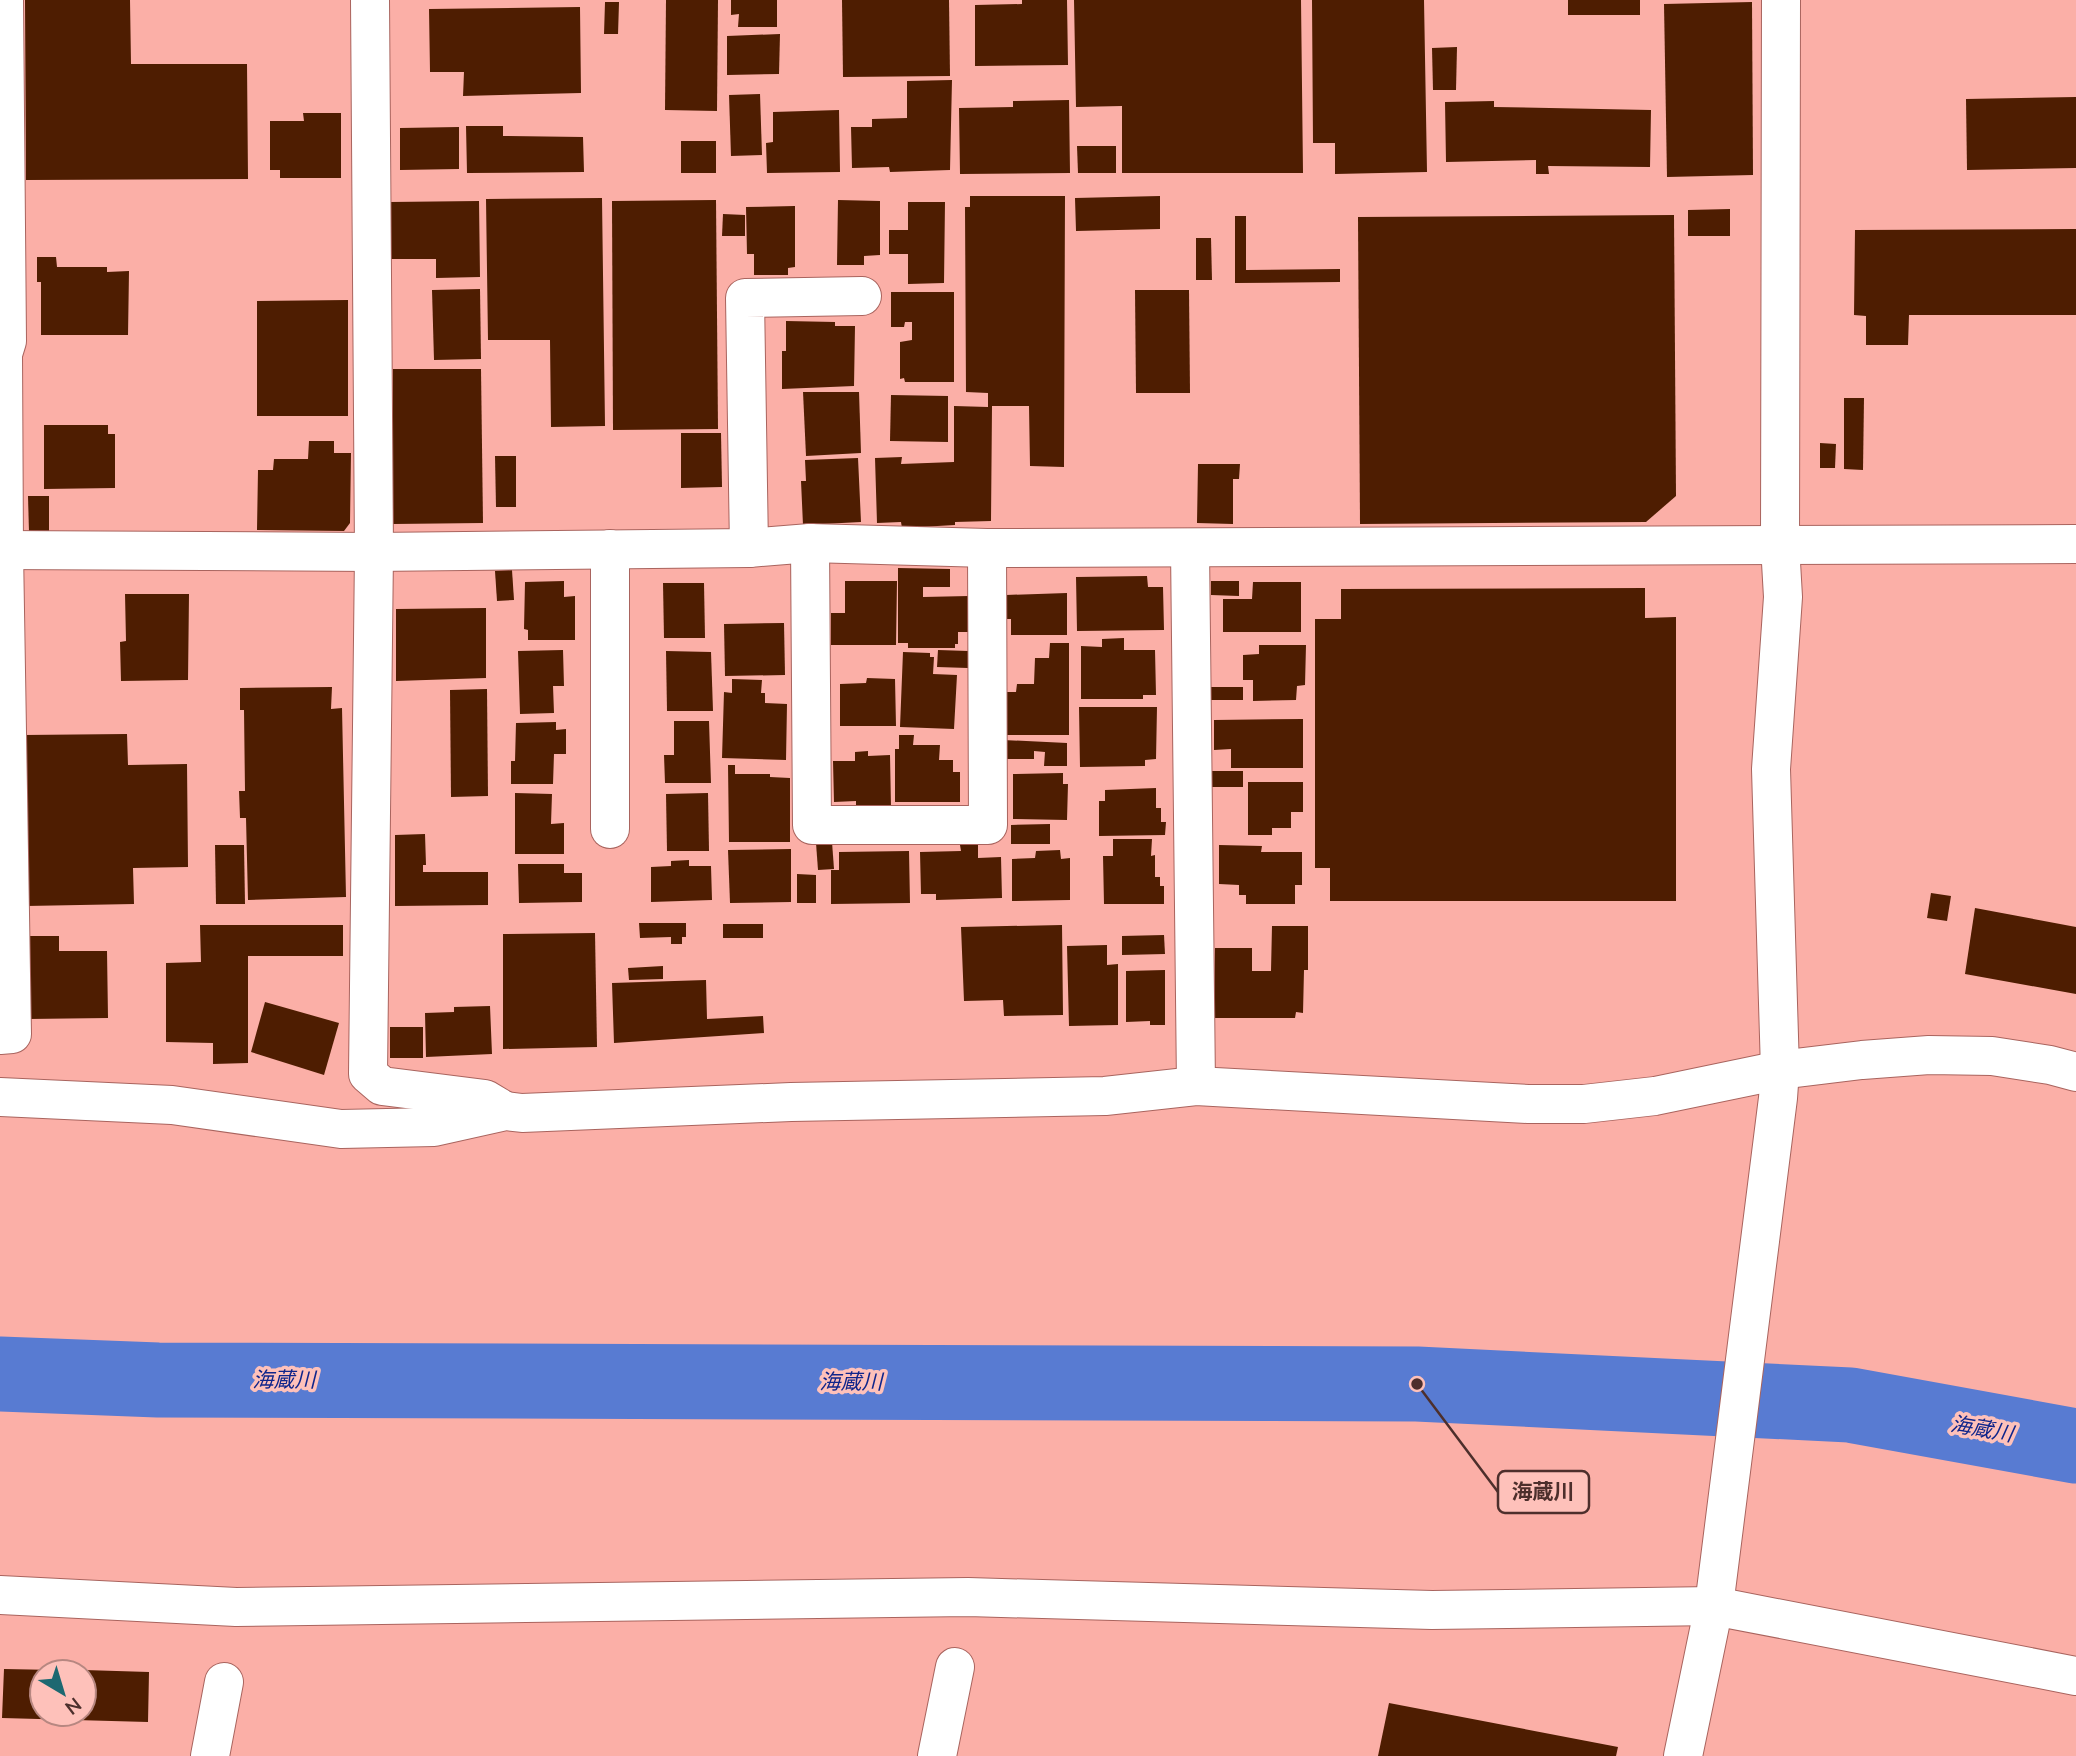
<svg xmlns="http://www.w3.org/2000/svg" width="2076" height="1756" font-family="'Nunito Sans','Noto Sans JP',sans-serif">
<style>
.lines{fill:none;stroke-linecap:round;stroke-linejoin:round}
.river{stroke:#587bd2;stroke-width:75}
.building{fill:#4e1d01}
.minor-casing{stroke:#a9645e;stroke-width:40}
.minor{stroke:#fff;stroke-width:38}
.labels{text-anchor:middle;stroke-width:7;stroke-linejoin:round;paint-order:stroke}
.water-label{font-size:21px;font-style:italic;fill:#0f258b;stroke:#fec1ba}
.leader{fill:none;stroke:#4d2f2c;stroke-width:2.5}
.callout-dot{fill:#4d2f2c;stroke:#fec1ba;stroke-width:2.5}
.callout{fill:#fec1ba;stroke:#4d2f2c;stroke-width:2.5}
.callout-label{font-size:21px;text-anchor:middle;font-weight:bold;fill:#4d2f2c}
</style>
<rect width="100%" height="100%" fill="#fbafa7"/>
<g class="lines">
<polyline class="river" points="0,1374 158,1380 1417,1384 1850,1405 2076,1446"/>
</g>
<g class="building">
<polygon points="25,0 130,0 131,64 247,64 248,179 26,180"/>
<polygon points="666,0 718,0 717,111 665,110"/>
<polygon points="731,0 777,0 777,27 738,27 739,14 731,15"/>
<polygon points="842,0 949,0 950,76 843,77"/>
<polygon points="1022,0 1067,0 1068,65 975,66 975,5 1022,4"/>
<polygon points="1074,0 1301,0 1303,173 1122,173 1122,106 1076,107"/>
<polygon points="1312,0 1424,0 1427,172 1335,174 1335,143 1313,143"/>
<rect x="1568" y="0" width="72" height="15"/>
<polygon points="605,2 619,2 618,34 604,34"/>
<polygon points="1752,2 1753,175 1667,177 1664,4"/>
<polygon points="580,7 581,93 463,96 464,72 430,72 429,9"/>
<polygon points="780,34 779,74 727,75 727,36"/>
<polygon points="1457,47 1456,90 1433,90 1432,48"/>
<polygon points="952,80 950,170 890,172 889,167 852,168 851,127 872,127 872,119 907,118 907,81"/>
<polygon points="760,94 762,155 731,156 729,95"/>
<polygon points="2076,97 2076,168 1967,170 1966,99"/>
<polygon points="1069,100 1070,173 960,174 959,108 1013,107 1013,101"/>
<polygon points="1494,101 1494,107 1651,110 1650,167 1548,166 1549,174 1536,174 1536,160 1446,162 1445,102"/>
<polygon points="839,110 840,172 767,173 766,143 773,142 773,112"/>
<polygon points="303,113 341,113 341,178 280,178 280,170 270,170 270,121 304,121"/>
<polygon points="466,126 503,126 503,136 583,137 584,172 467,173"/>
<polygon points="459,127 459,169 400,170 400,128"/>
<rect x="681" y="141" width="35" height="32"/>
<polygon points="1077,146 1116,146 1116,173 1078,173"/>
<polygon points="970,196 1065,196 1064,467 1030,466 1029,406 992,406 991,521 955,522 955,525 902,528 901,522 877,523 875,458 902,457 901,464 954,462 954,406 988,407 988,393 966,392 965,207 970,207"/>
<polygon points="1160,196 1160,229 1076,231 1075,198"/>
<polygon points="602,198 605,426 551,427 550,340 488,340 486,199"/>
<polygon points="716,200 718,429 613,430 612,201"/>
<polygon points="838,200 880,201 880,255 864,256 864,265 837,265"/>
<polygon points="479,201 480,277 436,278 436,259 391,259 390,202"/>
<polygon points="908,202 945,202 944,283 908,284 908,254 889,254 889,230 908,230"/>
<polygon points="795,206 795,267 788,268 788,275 754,275 754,254 747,254 746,207"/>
<polygon points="1730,209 1730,236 1688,236 1688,210"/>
<polygon points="723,214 745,215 745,236 722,236"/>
<polygon points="1674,215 1676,496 1646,522 1360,524 1358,217"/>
<polygon points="1235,216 1246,216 1246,270 1340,269 1340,282 1235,283"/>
<polygon points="2076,229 2076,315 1909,315 1908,345 1866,345 1866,316 1854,315 1855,230"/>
<polygon points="1196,238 1211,238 1212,280 1196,280"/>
<polygon points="37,257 56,257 57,267 107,267 107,272 129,271 128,335 41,335 41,282 37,282"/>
<polygon points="480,289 481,359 434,360 432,290"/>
<polygon points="1135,290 1189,290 1190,393 1136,393"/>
<polygon points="891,292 954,292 954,382 905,382 904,378 900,379 900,342 912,340 912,322 905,322 904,327 891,327"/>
<polygon points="348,300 348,416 257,416 257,301"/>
<polygon points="786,321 835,322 835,326 855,326 854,386 782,389 782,351 786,351"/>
<polygon points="393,369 481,369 483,523 393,524"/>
<polygon points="803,392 859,392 861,453 806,456"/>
<polygon points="891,395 948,396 948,442 890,441"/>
<polygon points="1844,398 1864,398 1863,470 1844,469"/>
<polygon points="44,425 108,425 108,434 115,434 115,488 44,489"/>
<polygon points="681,433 721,433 722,487 681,488"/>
<polygon points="309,441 334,441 334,453 351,453 350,523 344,531 257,530 258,470 273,470 274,459 308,459"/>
<polygon points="1820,443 1836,444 1835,468 1820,468"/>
<polygon points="495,456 516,456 516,507 496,507"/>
<polygon points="858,458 861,522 803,525 801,481 806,481 805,460"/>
<polygon points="1198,464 1240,464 1239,479 1233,479 1233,524 1197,523"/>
<polygon points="28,496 49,496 49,531 29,532"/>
<polygon points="898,568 950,569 950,587 923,587 923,597 969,596 969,632 958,632 958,644 955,644 955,648 908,648 908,643 898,643"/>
<polygon points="512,570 514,600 497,601 495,571"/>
<polygon points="1147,576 1148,587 1163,587 1164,630 1077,631 1076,577"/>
<polygon points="564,581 564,597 575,596 575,640 528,640 528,630 524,629 525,582"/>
<polygon points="845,581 897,581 896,645 831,645 831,613 845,613"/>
<polygon points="1211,581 1239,581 1239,596 1211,595"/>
<polygon points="1253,582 1301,582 1301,632 1223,632 1223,599 1252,599"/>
<polygon points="663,583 704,583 705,638 664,638"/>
<polygon points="1645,588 1645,618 1676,617 1676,901 1330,901 1330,868 1315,868 1315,619 1341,619 1341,589"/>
<polygon points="1067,593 1067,635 1011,635 1011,619 1007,619 1006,595"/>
<polygon points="125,594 189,594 188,680 121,681 120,642 126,641"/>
<polygon points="486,608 486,678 396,681 396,609"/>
<polygon points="784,623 785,675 725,676 724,624"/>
<polygon points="1124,638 1124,650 1155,650 1156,695 1143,695 1143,699 1081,699 1081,646 1102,647 1102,639"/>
<polygon points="1050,643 1069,643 1069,735 1005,735 1005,692 1016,692 1017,684 1034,684 1035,658 1049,658"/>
<polygon points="1259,645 1306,645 1305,685 1297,686 1296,700 1253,701 1253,680 1243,680 1243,655 1259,654"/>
<polygon points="563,650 564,686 553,686 554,713 520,714 518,651"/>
<polygon points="938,650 968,651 968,668 937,667"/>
<polygon points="666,651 711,652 713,711 667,711"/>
<polygon points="903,652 930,653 930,657 934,657 933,674 957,675 954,729 900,727"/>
<polygon points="867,678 895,679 896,726 840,726 840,684 866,683"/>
<polygon points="732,679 762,680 761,693 765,693 765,703 787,704 786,760 722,758 724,692 732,693"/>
<polygon points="332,687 331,709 342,708 346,897 248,900 246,818 240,818 239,791 245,791 244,710 240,710 240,688"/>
<rect x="1211" y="687" width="32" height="13"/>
<polygon points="487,689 488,796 451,797 450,690"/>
<polygon points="1079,707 1157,707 1156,759 1145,760 1145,766 1080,767"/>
<polygon points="1303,719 1303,768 1231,768 1231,749 1214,750 1214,720"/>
<polygon points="674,721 709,721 711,783 665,783 664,755 674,755"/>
<polygon points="556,722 556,730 566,729 566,754 554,754 553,784 511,784 511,761 515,761 516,723"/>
<polygon points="127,734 128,765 187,764 188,867 133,868 134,904 26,906 24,735"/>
<polygon points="899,735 914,735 913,745 940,745 939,760 953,760 953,772 960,772 960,802 895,802 895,749 899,749"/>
<polygon points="1003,740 1067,743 1067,766 1044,766 1045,752 1034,751 1034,759 1003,759"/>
<polygon points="868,751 868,756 890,755 891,807 856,807 856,801 834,802 833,761 855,761 855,752"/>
<polygon points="728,765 735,765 735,774 770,774 770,777 790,778 790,842 729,842"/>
<rect x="1212" y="771" width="31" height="16"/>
<polygon points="1063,773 1063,784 1068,784 1067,820 1013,819 1013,774"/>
<polygon points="1248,782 1303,782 1303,812 1291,812 1291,828 1272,828 1272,835 1248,835"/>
<polygon points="1156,788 1156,808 1161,808 1161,822 1166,822 1165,835 1099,836 1099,801 1105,801 1105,790"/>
<polygon points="515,793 552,794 551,824 564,823 564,854 515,854"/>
<polygon points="708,793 709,851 667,851 666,794"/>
<polygon points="1050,824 1050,844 1011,844 1011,825"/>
<polygon points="425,834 426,865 423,865 423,872 488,872 488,905 395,906 395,835"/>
<polygon points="1113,839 1152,839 1151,856 1155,855 1155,877 1160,877 1160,886 1164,886 1164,904 1104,904 1103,856 1113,856"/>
<polygon points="832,842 834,869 818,870 816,843"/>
<polygon points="215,845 244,845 245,904 216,904"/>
<polygon points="960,845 978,845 978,858 1001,857 1002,898 936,900 936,894 921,894 920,852 961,851"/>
<polygon points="1219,845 1262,846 1261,852 1302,852 1302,885 1295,885 1295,904 1246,904 1246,895 1239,895 1239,885 1219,884"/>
<polygon points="791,849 791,902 730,903 728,850"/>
<polygon points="1060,850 1061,859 1070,858 1070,900 1012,901 1012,859 1035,858 1036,851"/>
<polygon points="909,851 910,903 831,904 831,870 839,870 839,852"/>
<polygon points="689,860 689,866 711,866 712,900 651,902 651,867 671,866 671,861"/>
<polygon points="518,864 564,864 564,873 582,873 582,902 519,903"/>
<polygon points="797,874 816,875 816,903 797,903"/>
<polygon points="1931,893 1951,896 1947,921 1927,918"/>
<polygon points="1975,908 2076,927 2076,994 1965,974"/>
<polygon points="639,923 686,923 686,937 682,937 682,944 671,944 671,937 640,938"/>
<rect x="723" y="924" width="40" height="14"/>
<polygon points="200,925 343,925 343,956 248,956 248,1063 213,1064 213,1043 166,1042 166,963 201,962"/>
<polygon points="1062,925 1063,1015 1004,1016 1003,1000 964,1001 961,927"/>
<polygon points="1272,926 1308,926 1308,970 1304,970 1303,1013 1296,1012 1295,1018 1214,1018 1215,948 1252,948 1252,971 1271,971"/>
<polygon points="595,933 597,1047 503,1049 503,934"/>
<polygon points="1164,935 1165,954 1122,955 1122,936"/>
<polygon points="28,936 59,936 59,951 107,951 108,1018 28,1019"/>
<polygon points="1107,945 1107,965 1118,964 1118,1025 1069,1026 1067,946"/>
<polygon points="663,966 663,979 629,980 628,968"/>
<polygon points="1165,970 1165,1025 1150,1025 1150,1021 1126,1022 1126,971"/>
<polygon points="706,980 707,1019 763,1016 764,1033 614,1043 612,983"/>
<polygon points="265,1002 339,1023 324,1075 251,1052"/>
<polygon points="490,1006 492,1054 426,1057 425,1013 454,1012 454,1007"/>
<rect x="390" y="1027" width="33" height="31"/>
<polygon points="4,1669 56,1670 56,1672 42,1672 42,1714 84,1714 84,1670 149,1672 148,1722 2,1718"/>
<polygon points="1389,1703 1618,1747 1616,1756 1378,1756"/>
</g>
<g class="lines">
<defs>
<g id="minor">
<polyline points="370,0 374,552 368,1074 382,1086 485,1099 505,1111"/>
<polyline points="810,543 812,825 988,825 987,548"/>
<polyline points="749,548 745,298 862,296"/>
<polyline points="1190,548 1196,1086"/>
<polyline points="610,549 610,829"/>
<polyline points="0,550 374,552 749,548 810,543 987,548 2076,544"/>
<polyline points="0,1035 12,1034 4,550 3,354 7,341 4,0"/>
<polyline points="0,1097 172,1105 341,1129 434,1127 506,1111 522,1113 791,1102 1105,1096 1196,1086 1528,1104 1584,1104 1655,1096 1780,1070 1862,1060 1929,1055 1992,1056 2050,1065 2076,1072"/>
<polyline points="0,1595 236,1607 968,1597 1432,1610 1714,1606 2076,1676"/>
<polyline points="210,1756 224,1682"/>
<polyline points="937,1756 955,1667"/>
<polyline points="1683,1756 1714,1606 1778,1098 1780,1070 1771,769 1783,597 1780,545 1781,0"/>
</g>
</defs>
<use href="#minor" class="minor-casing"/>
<use href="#minor" class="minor"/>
</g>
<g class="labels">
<g class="water-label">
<text x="284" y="1387">海蔵川</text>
<text x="851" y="1389">海蔵川</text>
<text transform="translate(1982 1429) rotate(10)" y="7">海蔵川</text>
</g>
</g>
<path class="leader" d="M1417 1384L1498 1492"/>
<circle class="callout-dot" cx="1417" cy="1384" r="7"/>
<rect class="callout" x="1498" y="1471" width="91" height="42" rx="7"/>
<g class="callout-label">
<text x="1543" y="1499">海蔵川</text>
</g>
<g transform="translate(63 1693) rotate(142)"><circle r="33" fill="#fec1ba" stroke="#b78781" stroke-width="2"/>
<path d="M0-5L12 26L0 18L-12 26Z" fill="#1d6871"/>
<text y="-10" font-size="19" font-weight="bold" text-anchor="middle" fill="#4d2f2c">N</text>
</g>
</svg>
